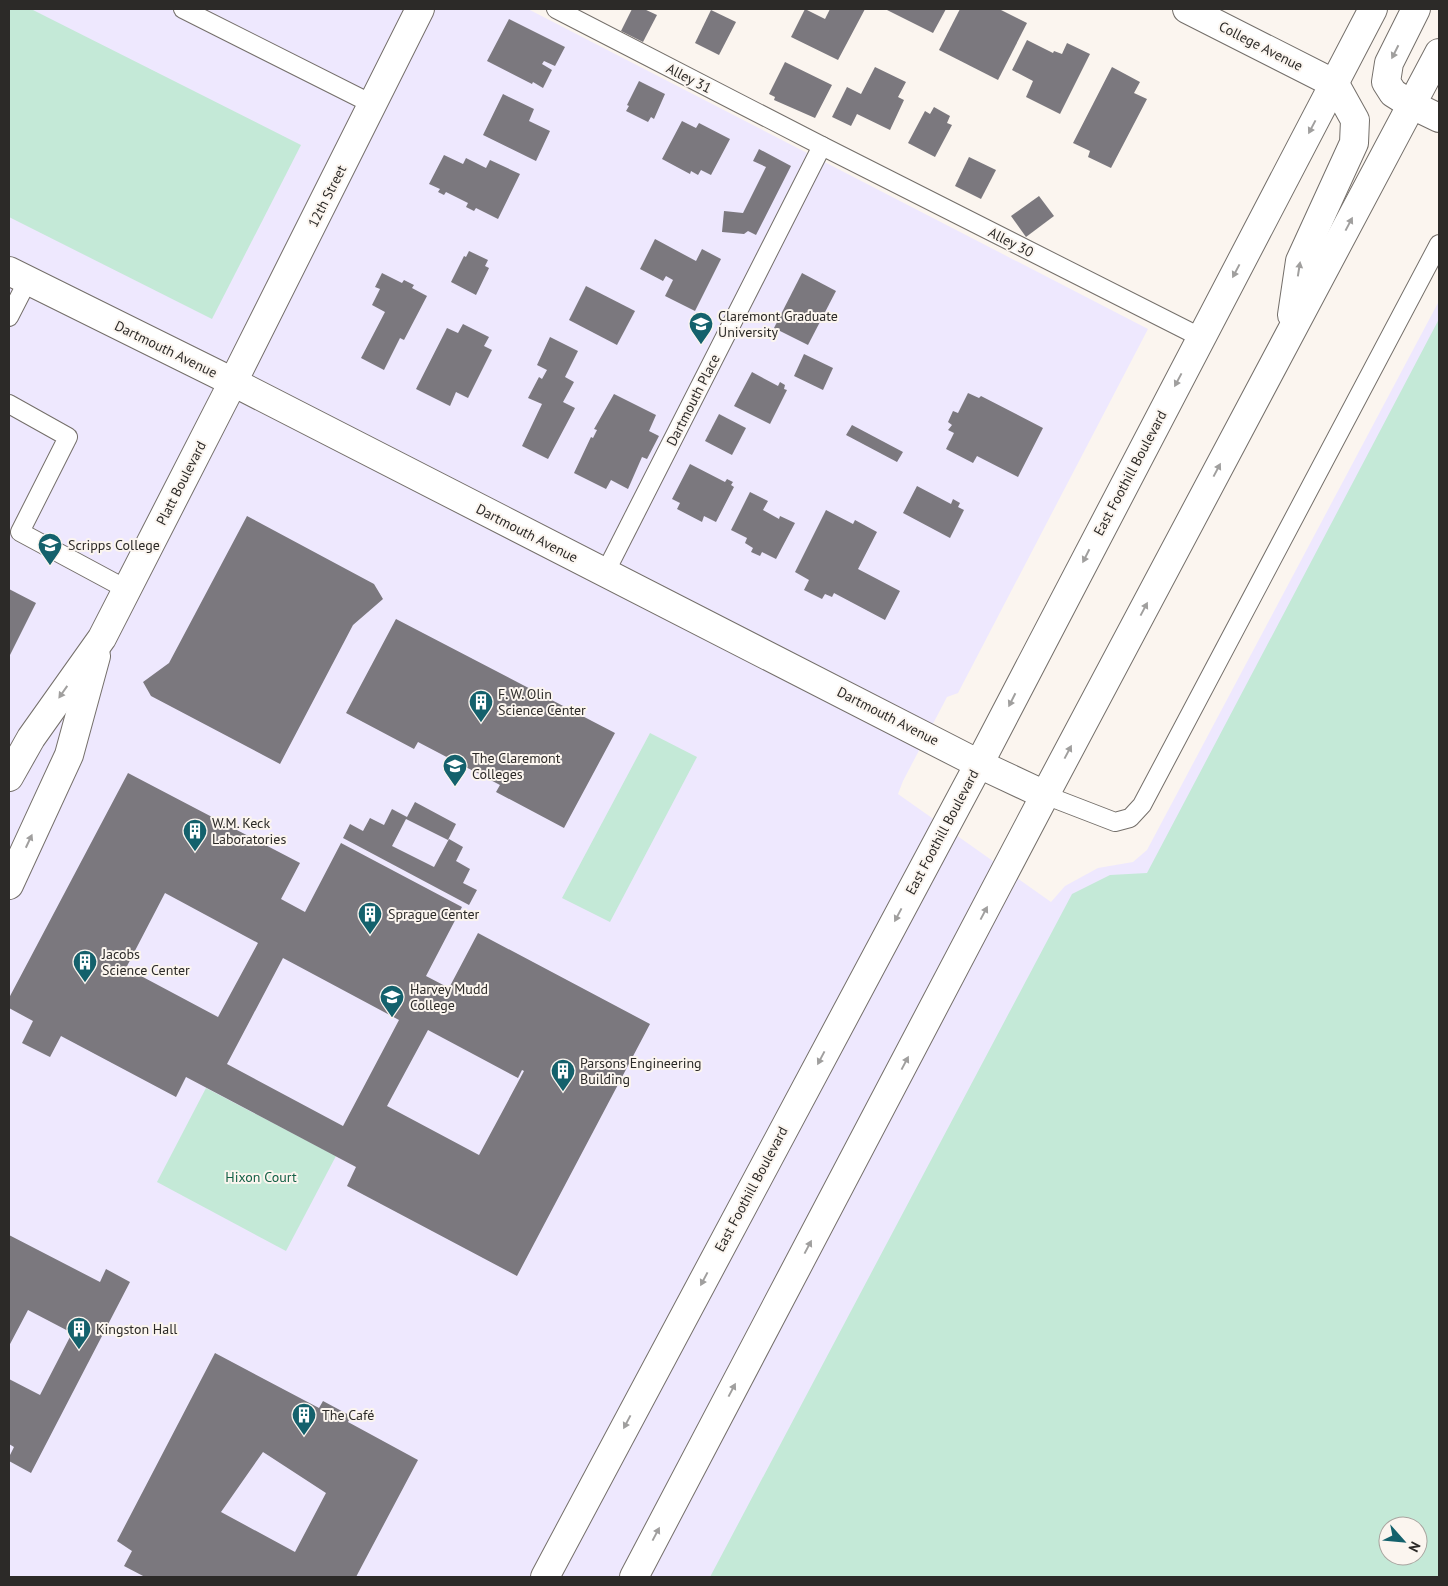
<svg xmlns="http://www.w3.org/2000/svg" width="1448" height="1586" font-family="'PT Sans',sans-serif">
<style>
.education{fill:#eee8fe;fill-rule:evenodd}
.green{fill:#c4e9d7;fill-rule:evenodd}
.building{fill:#7b787e;fill-rule:evenodd}
.lines{fill:none;stroke-linecap:round;stroke-linejoin:round}
.service-casing{stroke:#746f6a;stroke-width:20}
.minor-casing{stroke:#746f6a;stroke-width:30}
.tertiary-casing{stroke:#746f6a;stroke-width:30}
.primary-casing{stroke:#746f6a;stroke-width:30}
.service{stroke:#fff;stroke-width:18}
.minor{stroke:#fff;stroke-width:28}
.tertiary{stroke:#fff;stroke-width:28}
.primary{stroke:#fff;stroke-width:28}
.oneway{fill:#a09f9e}
.labels{text-anchor:middle;stroke-width:4;stroke-linejoin:round;paint-order:stroke}
.street-label{font-size:14px;fill:#2c2a28;stroke:#fbf5ef}
.poi-label{font-size:14px;fill:#2c2a28;stroke:#fbf5ef;text-anchor:start}
.park-label{font-size:14px;fill:#146146;stroke:#fbf5ef}
</style>
<rect width="100%" height="100%" fill="#fbf5ef"/>
<path class="education" d="M 9,9 L 528,9 L 1148,329 L 958,693 L 947,697 L 903,781 L 898,794 L 1051,902 L 1065,886 L 1098,868 L 1133,862 L 1147,850 L 1439,301 L 1439,1577 L 9,1577 ZM 1388,1526 L 1418,1526 L 1418,1556 L 1388,1556 Z"/>
<g class="green">
<polygon points="9,9 31,9 301,145 212,319 9,217"/>
<path d="M 1439,319 L 1439,1577 L 710,1577 L 1072,894 L 1110,875 L 1147,873 ZM 1388,1526 L 1418,1526 L 1418,1556 L 1388,1556 Z"/>
<polygon points="650,733 697,757 610,922 562,898"/>
<polygon points="206,1088 336,1156 286,1251 157,1182"/>
</g>
<g class="building">
<polygon points="632,9 644,9 657,15 643,42 621,31"/>
<polygon points="805,9 825,19 830,9 865,9 838,60 791,37"/>
<polygon points="885,9 946,9 933,33"/>
<polygon points="960,9 999,9 1027,23 998,80 939,50"/>
<polygon points="711,10 736,22 719,55 695,43"/>
<polygon points="509,19 565,47 555,66 544,61 542,64 552,70 543,88 533,82 532,84 487,61"/>
<polygon points="1027,40 1053,53 1054,51 1062,54 1067,43 1090,54 1060,114 1026,97 1033,81 1012,70"/>
<polygon points="785,62 832,85 815,118 774,100 775,97 769,94"/>
<polygon points="875,67 906,82 898,97 904,100 890,130 857,114 851,126 832,117 847,87 861,94"/>
<polygon points="1112,67 1140,82 1134,93 1147,99 1111,168 1088,157 1090,151 1073,143"/>
<polygon points="639,81 665,94 654,119 651,117 648,122 626,111 629,106 627,105"/>
<polygon points="503,94 534,109 529,121 550,131 536,161 483,135"/>
<polygon points="934,107 950,116 947,123 952,125 935,157 908,143 925,111 930,114"/>
<polygon points="682,121 696,128 699,123 730,139 711,175 701,170 698,175 691,171 690,174 662,159"/>
<polygon points="759,149 791,166 756,235 748,231 744,234 722,232 724,211 743,213 766,167 753,161"/>
<polygon points="444,155 463,164 466,158 486,168 490,160 520,174 498,219 476,208 474,211 466,207 468,203 446,192 444,195 438,192 440,189 429,184"/>
<polygon points="969,157 996,170 981,199 955,186"/>
<polygon points="1039,196 1054,216 1026,237 1011,216"/>
<polygon points="655,239 696,261 702,249 721,259 695,311 665,296 673,280 666,276 663,281 640,269"/>
<polygon points="469,251 488,260 485,266 489,268 476,295 451,282 464,256 466,257"/>
<polygon points="382,273 402,283 404,280 414,285 412,288 427,296 404,340 400,338 384,370 361,358 385,312 372,305 380,289 375,287"/>
<polygon points="802,273 836,291 808,345 774,328"/>
<polygon points="586,286 635,311 617,345 569,320"/>
<polygon points="463,324 489,337 484,346 492,350 468,398 456,392 450,406 416,389 447,328 458,333"/>
<polygon points="550,337 578,351 565,377 574,382 563,402 575,408 548,459 522,446 542,404 528,398 539,377 542,379 547,370 537,365"/>
<polygon points="804,354 833,368 823,390 794,376"/>
<polygon points="752,372 778,386 780,382 785,385 784,389 787,390 770,424 734,406"/>
<polygon points="968,393 979,398 981,396 1043,428 1018,477 977,456 973,463 946,449 954,433 948,430 952,425 948,422 953,411 958,413"/>
<polygon points="614,394 656,415 649,431 659,436 647,459 642,457 628,489 611,480 606,489 574,473 591,437 593,438 597,430 594,429"/>
<polygon points="719,414 746,428 732,455 705,441"/>
<polygon points="852,425 903,452 897,462 846,435"/>
<polygon points="690,464 725,482 727,479 733,482 731,485 734,487 716,522 704,516 702,522 677,509 680,503 672,499"/>
<polygon points="917,486 951,504 953,499 960,503 958,507 964,510 950,538 903,513"/>
<polygon points="750,492 768,501 763,510 779,519 780,516 795,523 776,559 762,552 760,556 751,552 753,548 745,543 747,538 731,530"/>
<polygon points="826,510 853,524 855,520 877,532 858,569 900,591 885,620 834,593 832,597 825,594 822,599 804,590 809,580 795,572"/>
<polygon points="247,516 374,584 383,599 353,625 280,764 151,696 143,682 169,663"/>
<polygon points="9,589 36,603 9,657"/>
<polygon points="396,619 615,733 564,828 496,792 500,785 418,742 414,749 346,713"/>
<path d="M 128,773 L 300,863 L 281,899 L 305,912 L 341,843 L 462,907 L 426,976 L 449,988 L 478,933 L 650,1024 L 517,1276 L 347,1186 L 356,1167 L 186,1077 L 176,1097 L 61,1036 L 50,1057 L 22,1043 L 33,1021 L 9,1008 L 9,998 ZM 165,893 L 258,943 L 218,1017 L 126,968 ZM 283,958 L 399,1020 L 343,1126 L 227,1064 ZM 428,1030 L 518,1078 L 522,1070 L 524,1071 L 479,1155 L 387,1106 Z"/>
<polygon points="415,802 456,824 448,840 406,819 392,846 434,867 449,839 463,847 456,861 470,869 463,883 477,890 469,905 343,838 350,824 363,831 370,818 384,825 392,809 407,817"/>
<polygon points="9,1235 100,1282 106,1269 130,1282 31,1473 9,1461 9,1457 14,1447 9,1444 9,1379 40,1395 72,1333 28,1310 9,1346"/>
<path d="M 215,1353 L 319,1408 L 323,1401 L 351,1416 L 348,1422 L 418,1460 L 356,1577 L 145,1577 L 124,1566 L 132,1551 L 117,1541 ZM 263,1452 L 326,1493 L 295,1552 L 221,1512 Z"/>
</g>
<g class="lines">
<defs>
<g id="service">
<polyline points="183,9 372,104"/>
<polyline points="556,9 822,146 1200,337"/>
<polyline points="9,317 28,280"/>
<polyline points="9,404 68,437 20,532 126,589"/>
<polyline points="605,573 822,146"/>
<polyline points="1045,795 1115,822 1130,818 1142,805 1439,244"/>
</g>
<g id="minor">
<polyline points="1412,105 1439,118"/>
<polyline points="9,271 233,382 979,764 1045,795"/>
<polyline points="9,777 31,738 102,638 233,382 420,9"/>
<polyline points="9,885 69,755 96,656"/>
</g>
<polyline id="tertiary" points="1187,9 1335,84"/>
<g id="primary">
<polyline points="1412,105 1393,93 1386,82 1389,63 1416,9"/>
<polyline points="1292,315 1300,261 1354,143 1355,120 1335,84"/>
<polyline points="545,1577 979,764 1373,9"/>
<polyline points="634,1577 1045,795 1439,53"/>
</g>
</defs>
<use href="#service" class="service-casing"/>
<use href="#minor" class="minor-casing"/>
<use href="#tertiary" class="tertiary-casing"/>
<use href="#primary" class="primary-casing"/>
<use href="#service" class="service"/>
<use href="#minor" class="minor"/>
<use href="#tertiary" class="tertiary"/>
<use href="#primary" class="primary"/>
</g>
<defs><path id="oneway-solid" d="M-6-.8H1V-3.2L6.5 0L1 3.2V.8H-6Z" transform="scale(1.25)"/></defs>
<g class="oneway">
<use href="#oneway-solid" transform="translate(1395 52) rotate(117)"/>
<use href="#oneway-solid" transform="translate(1312 127) rotate(118)"/>
<use href="#oneway-solid" transform="translate(1349 224) rotate(-62)"/>
<use href="#oneway-solid" transform="translate(1299 269) rotate(-81)"/>
<use href="#oneway-solid" transform="translate(1236 271) rotate(118)"/>
<use href="#oneway-solid" transform="translate(1178 380) rotate(118)"/>
<use href="#oneway-solid" transform="translate(1217 470) rotate(-62)"/>
<use href="#oneway-solid" transform="translate(1086 556) rotate(117)"/>
<use href="#oneway-solid" transform="translate(1144 609) rotate(-62)"/>
<use href="#oneway-solid" transform="translate(63 692) rotate(125)"/>
<use href="#oneway-solid" transform="translate(1012 700) rotate(117)"/>
<use href="#oneway-solid" transform="translate(1068 752) rotate(-62)"/>
<use href="#oneway-solid" transform="translate(29 841) rotate(-65)"/>
<use href="#oneway-solid" transform="translate(984 913) rotate(-62)"/>
<use href="#oneway-solid" transform="translate(898 915) rotate(118)"/>
<use href="#oneway-solid" transform="translate(821 1058) rotate(118)"/>
<use href="#oneway-solid" transform="translate(905 1063) rotate(-62)"/>
<use href="#oneway-solid" transform="translate(808 1247) rotate(-62)"/>
<use href="#oneway-solid" transform="translate(704 1279) rotate(118)"/>
<use href="#oneway-solid" transform="translate(732 1390) rotate(-62)"/>
<use href="#oneway-solid" transform="translate(627 1422) rotate(118)"/>
<use href="#oneway-solid" transform="translate(656 1534) rotate(-62)"/>
</g>
<defs>
<symbol id="university-pin" viewBox="-11 -11 22 30"><path d="M0 17L-7.5 6A9.5 9.5 0 1 1 7.5 6Z" fill="#14616c" stroke="#fbf5ef"/><path d="M0-5L7-2L0 1L-7-2ZM-4 1L0 2.5L4 1V4Q0 6-4 4Z" fill="#fff"/></symbol>
<symbol id="building-pin" viewBox="-11 -11 22 30"><path d="M0 17L-7.5 6A9.5 9.5 0 1 1 7.5 6Z" fill="#14616c" stroke="#fbf5ef"/><path d="M-4-6H4V6H1V3H-1V6H-4ZM-2.5-4.3h1.7v1.8h-1.7ZM.8-4.3h1.7v1.8H.8ZM-2.5-1h1.7V.8h-1.7ZM.8-1h1.7V.8H.8Z" fill="#fff"/></symbol>
</defs>
<g fill-rule="evenodd">
<use href="#university-pin" x="687" y="310" width="28" height="38"/>
<use href="#university-pin" x="36" y="531" width="28" height="38"/>
<use href="#building-pin" x="467" y="688" width="28" height="38"/>
<use href="#university-pin" x="441" y="752" width="28" height="38"/>
<use href="#building-pin" x="181" y="817" width="28" height="38"/>
<use href="#building-pin" x="356" y="900" width="28" height="38"/>
<use href="#building-pin" x="71" y="948" width="28" height="38"/>
<use href="#university-pin" x="378" y="983" width="28" height="38"/>
<use href="#building-pin" x="549" y="1057" width="28" height="38"/>
<use href="#building-pin" x="65" y="1315" width="28" height="38"/>
<use href="#building-pin" x="290" y="1401" width="28" height="38"/>
</g>
<g class="labels">
<g class="street-label">
<text transform="translate(1261 46) rotate(27)" y="5">College Avenue</text>
<text transform="translate(689 78) rotate(27)" y="5">Alley 31</text>
<text transform="translate(327 196) rotate(-63)" y="5">12th Street</text>
<text transform="translate(1011 242) rotate(27)" y="5">Alley 30</text>
<text transform="translate(166 349) rotate(26)" y="5">Dartmouth Avenue</text>
<text transform="translate(693 400) rotate(-63)" y="5">Dartmouth Place</text>
<text transform="translate(1130 473) rotate(-62)" y="5">East Foothill Boulevard</text>
<text transform="translate(181 483) rotate(-63)" y="5">Platt Boulevard</text>
<text transform="translate(527 533) rotate(27)" y="5">Dartmouth Avenue</text>
<text transform="translate(888 716) rotate(27)" y="5">Dartmouth Avenue</text>
<text transform="translate(942 832) rotate(-62)" y="5">East Foothill Boulevard</text>
<text transform="translate(751 1189) rotate(-62)" y="5">East Foothill Boulevard</text>
</g>
<g class="poi-label">
<text x="718" y="321">Claremont Graduate<tspan x="718" dy="16">University</tspan></text>
<text x="68" y="550">Scripps College</text>
<text x="498" y="699">F. W. Olin<tspan x="498" dy="16">Science Center</tspan></text>
<text x="472" y="763">The Claremont<tspan x="472" dy="16">Colleges</tspan></text>
<text x="212" y="828">W.M. Keck<tspan x="212" dy="16">Laboratories</tspan></text>
<text x="388" y="919">Sprague Center</text>
<text x="102" y="959">Jacobs<tspan x="102" dy="16">Science Center</tspan></text>
<text x="410" y="994">Harvey Mudd<tspan x="410" dy="16">College</tspan></text>
<text x="580" y="1068">Parsons Engineering<tspan x="580" dy="16">Building</tspan></text>
<text x="96" y="1334">Kingston Hall</text>
<text x="322" y="1420">The Café</text>
</g>
<g class="park-label">
<text x="261" y="1182">Hixon Court</text>
</g>
</g>
<rect width="1448" height="1586" fill="none" stroke="#2c2a28" stroke-width="20"/>
<g transform="translate(1403 1541) rotate(117)"><circle r="24" fill="#fbf5ef" stroke="#a8a49f"/>
<path d="M0-4L9 19L0 12L-9 19Z" fill="#14616c"/>
<text y="-8" font-size="14" font-weight="bold" text-anchor="middle" fill="#2c2a28">N</text>
</g>
</svg>
